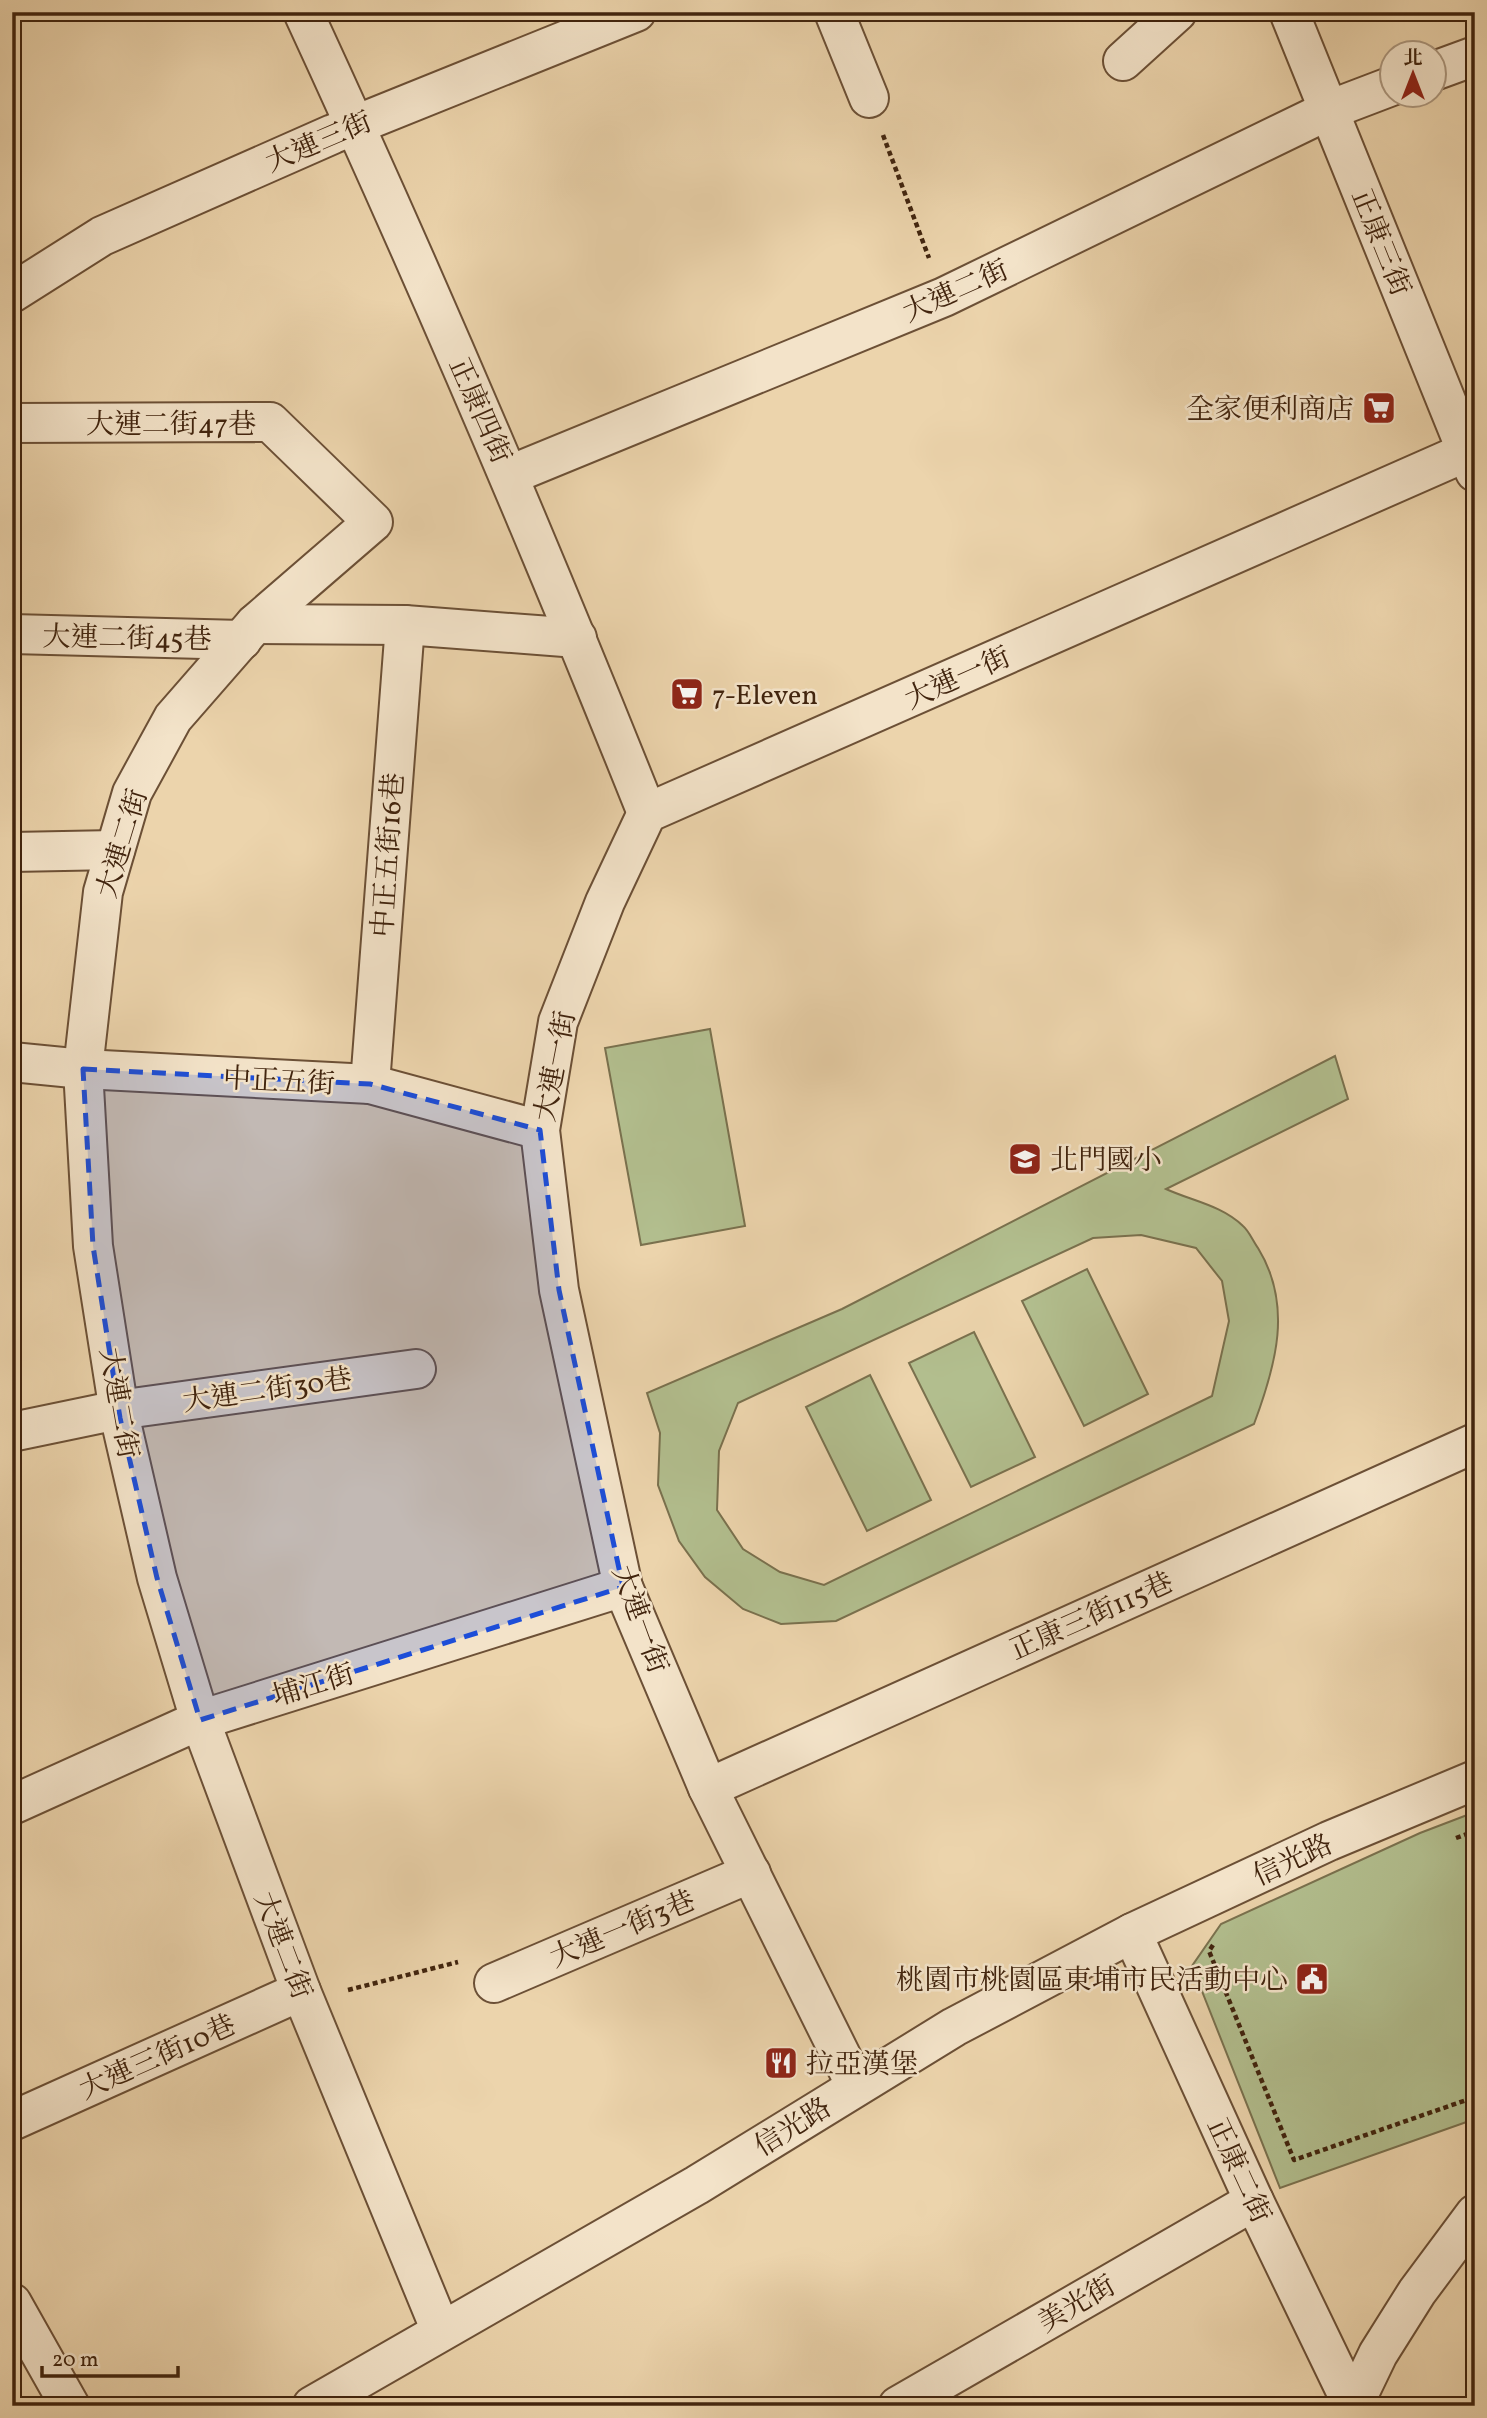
<svg xmlns="http://www.w3.org/2000/svg" width="1487" height="2418" font-family="Vollkorn,'Noto Serif TC',serif">
<style>
.green{fill:#b2be8e;stroke:#7a714e;stroke-width:2;fill-rule:evenodd}
.lines{fill:none;stroke-linecap:round;stroke-linejoin:round}
.minor-casing{stroke:#6c5036;stroke-width:42}
.path{stroke:#41240e;stroke-width:4.5;stroke-dasharray:5 3.5;stroke-linecap:butt}
.minor{stroke:#f3e3c9;stroke-width:38}
.marked{fill:#1d4ed8;fill-opacity:0.2;stroke:#1d4ed8;stroke-width:5;stroke-dasharray:14 9;stroke-linejoin:round}
.labels{text-anchor:middle;stroke-width:5;stroke-linejoin:round;paint-order:stroke}
.street-label{font-size:28px;fill:#41240e;stroke:#f3e3c9}
.poi-label{font-size:28px;fill:#41240e;stroke:#f3e3c9;text-anchor:start}
</style>
<rect width="100%" height="100%" fill="#ecd4ac"/>
<filter id="stains"><feTurbulence type="fractalNoise" baseFrequency=".00286" numOctaves="4"/><feColorMatrix values="0 0 0 0 .2 0 0 0 0 .09 0 0 0 0 .02 0 0 0 .5 -.17"/></filter>
<radialGradient id="worn" r=".72"><stop offset=".6" stop-color="#630" stop-opacity="0"/><stop offset="1" stop-color="#630" stop-opacity=".3"/></radialGradient>
<g class="green">
<polygon points="710,1029 745,1226 641,1245 605,1048"/>
<path d="M 1335,1056 L 1348,1099 L 1166,1189 C 1192,1201 1221,1205 1243,1226 C 1249,1231 1253,1241 1258,1248 C 1293,1305 1276,1365 1254,1424 L 836,1621 L 781,1624 L 743,1609 L 705,1577 L 679,1541 L 658,1485 L 660,1433 L 647,1393 L 842,1309 ZM 1141,1235 L 1196,1248 L 1222,1281 L 1229,1321 L 1212,1396 L 824,1585 L 780,1572 L 743,1549 L 717,1510 L 719,1451 L 738,1403 L 1093,1238 Z"/>
<polygon points="1087,1269 1148,1394 1084,1426 1022,1301"/>
<polygon points="974,1332 1035,1457 971,1487 909,1363"/>
<polygon points="870,1375 931,1500 867,1531 806,1407"/>
<polygon points="1475,1812 1475,2119 1280,2188 1192,1966 1221,1924 1420,1833"/>
</g>
<g class="lines">
<defs>
<g id="minor">
<path d="M 303,12 C 425,276 539,543 647,813"/>
<polyline points="834,12 869,98"/>
<polyline points="1289,12 1475,472"/>
<polyline points="1123,61 1177,12"/>
<polyline points="1434,71 1475,56"/>
<polyline points="12,293 102,236 333,134 636,12"/>
<polyline points="12,423 270,422 373,522 255,624 173,718 132,793 103,892 83,1069 93,1246 120,1418 157,1578 200,1720 301,1991 441,2331"/>
<polyline points="510,475 944,297 1329,110 1392,86"/>
<polyline points="255,624 405,625 577,638"/>
<polyline points="12,634 242,640"/>
<polyline points="12,852 115,850"/>
<polyline points="12,1062 83,1069 370,1084 540,1130"/>
<polyline points="370,1084 405,625"/>
<polyline points="12,1432 118,1410 416,1369"/>
<polyline points="708,1788 1475,1443"/>
<polyline points="12,1805 200,1720 623,1587"/>
<polyline points="1132,1933 1254,2201 1353,2406"/>
<polyline points="494,1983 751,1873"/>
<polyline points="856,2086 708,1788 623,1587 559,1290 540,1130 558,1022 605,902 647,813 1466,452"/>
<polyline points="12,2121 301,1991"/>
<polyline points="12,2303 70,2406"/>
<polyline points="312,2406 697,2185 954,2027 1132,1933 1329,1841 1475,1780"/>
<polyline points="898,2406 1254,2201"/>
<polyline points="1353,2406 1378,2354 1417,2292 1475,2214"/>
</g>
</defs>
<use href="#minor" class="minor-casing"/>
<g class="path">
<polyline points="883,135 929,258"/>
<polyline points="1456,1838 1475,1831"/>
<polyline points="1213,1945 1209,1951 1294,2160 1475,2097"/>
<polyline points="348,1990 458,1962"/>
</g>
<use href="#minor" class="minor"/>
</g>
<path class="marked" d="M 83,1069 L 370,1084 L 540,1130 L 559,1290 L 623,1587 L 200,1720 L 157,1578 L 120,1418 L 93,1246 Z"/>
<defs>
<symbol id="supermarket-square" viewBox="-11 -11 22 22"><rect x="-9" y="-9" width="18" height="18" rx="4" fill="#8f2418" stroke="#f3e3c9"/><path d="M-6-5.5h2.5l.6 2H6L4.5 2H-2.5L-4.4-4H-6ZM-1.5 3.2a1.3 1.3 0 1 0 .1 0ZM3 3.2a1.3 1.3 0 1 0 .1 0Z" fill="#fff"/></symbol>
<symbol id="school-square" viewBox="-11 -11 22 22"><rect x="-9" y="-9" width="18" height="18" rx="4" fill="#8f2418" stroke="#f3e3c9"/><path d="M0-5L7-2L0 1L-7-2ZM-4 1L0 2.5L4 1V4Q0 6-4 4Z" fill="#fff"/></symbol>
<symbol id="civic-square" viewBox="-11 -11 22 22"><rect x="-9" y="-9" width="18" height="18" rx="4" fill="#8f2418" stroke="#f3e3c9"/><path d="M-.6-6.5H3V-4.5H.6V-3L4-1V1h2V6H-6V1h2V-1L-.6-3ZM-1.2 2.5V6h2.4V2.5Z" fill="#fff"/></symbol>
<symbol id="restaurant-square" viewBox="-11 -11 22 22"><rect x="-9" y="-9" width="18" height="18" rx="4" fill="#8f2418" stroke="#f3e3c9"/><path d="M-5-6h1v4h1v-4h1v4h1v-4h1v5L-1.5 .5V6h-2V.5L-5-1ZM5-6V6H3V1.5H1.5Q1.5-4 5-6Z" fill="#fff"/></symbol>
</defs>
<g fill-rule="evenodd">
<use href="#supermarket-square" x="1360" y="389" width="38" height="38"/>
<use href="#supermarket-square" x="668" y="675" width="38" height="38"/>
<use href="#school-square" x="1006" y="1140" width="38" height="38"/>
<use href="#civic-square" x="1293" y="1960" width="38" height="38"/>
<use href="#restaurant-square" x="762" y="2044" width="38" height="38"/>
</g>
<g class="labels">
<g class="street-label">
<text transform="translate(318 141) rotate(-23)" y="10">大連三街</text>
<text transform="translate(1382 242) rotate(68)" y="10">正康三街</text>
<text transform="translate(955 290) rotate(-24)" y="10">大連二街</text>
<text transform="translate(481 410) rotate(66)" y="10">正康四街</text>
<text x="171" y="433">大連二街47巷</text>
<text transform="translate(127 637) rotate(1)" y="10">大連二街45巷</text>
<text transform="translate(957 677) rotate(-24)" y="10">大連一街</text>
<text transform="translate(121 843) rotate(-73)" y="10">大連二街</text>
<text transform="translate(387 855) rotate(-86)" y="10">中正五街16巷</text>
<text transform="translate(554 1066) rotate(-79)" y="10">大連一街</text>
<text transform="translate(279 1080) rotate(3)" y="10">中正五街</text>
<text transform="translate(267 1389) rotate(-8)" y="10">大連二街30巷</text>
<text transform="translate(120 1403) rotate(80)" y="10">大連二街</text>
<text transform="translate(1091 1615) rotate(-24)" y="10">正康三街115巷</text>
<text transform="translate(641 1619) rotate(70)" y="10">大連一街</text>
<text transform="translate(313 1684) rotate(-17)" y="10">埔江街</text>
<text transform="translate(1292 1859) rotate(-25)" y="10">信光路</text>
<text transform="translate(622 1928) rotate(-23)" y="10">大連一街3巷</text>
<text transform="translate(284 1945) rotate(69)" y="10">大連二街</text>
<text transform="translate(157 2056) rotate(-24)" y="10">大連三街10巷</text>
<text transform="translate(792 2126) rotate(-32)" y="10">信光路</text>
<text transform="translate(1240 2170) rotate(65)" y="10">正康二街</text>
<text transform="translate(1076 2303) rotate(-30)" y="10">美光街</text>
</g>
<g class="poi-label">
<text x="1354" y="418" text-anchor="end">全家便利商店</text>
<text x="712" y="704">7-Eleven</text>
<text x="1050" y="1169">北門國小</text>
<text x="1288" y="1989" text-anchor="end">桃園市桃園區東埔市民活動中心</text>
<text x="806" y="2073">拉亞漢堡</text>
</g>
</g>
<rect width="1487" height="2418" fill="none" stroke="#ecd4ac" stroke-width="42"/>
<rect x="14" y="14" width="1459" height="2390" fill="none" stroke="#41240e" stroke-width="3.5"/>
<rect x="21" y="21" width="1445" height="2376" fill="none" stroke="#41240e" stroke-width="2"/>
<g transform="translate(1413 74)"><circle r="33" fill="#f3e3c9" stroke="#ac977e" stroke-width="2"/>
<path d="M0-5L12 26L0 18L-12 26Z" fill="#8f2418"/>
<text y="-10" font-size="19" font-weight="bold" text-anchor="middle" fill="#41240e">北</text>
</g>
<path d="M42 2366v10h136v-10" fill="none" stroke="#41240e" stroke-width="3.5"/>
<text x="52" y="2366" font-size="21" fill="#41240e" stroke="#f3e3c9" stroke-width="5" paint-order="stroke">20 m</text>
<rect width="100%" height="100%" filter="url(#stains)"/>
<rect width="100%" height="100%" fill="url(#worn)"/>
</svg>
